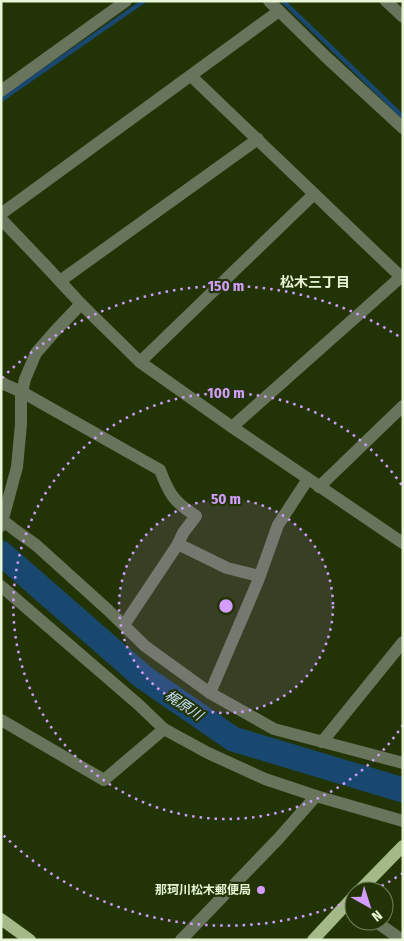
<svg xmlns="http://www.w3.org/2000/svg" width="404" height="941" font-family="'Fira Sans Condensed','Noto Sans JP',sans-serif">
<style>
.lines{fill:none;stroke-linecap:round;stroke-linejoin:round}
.stream{stroke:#184770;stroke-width:4.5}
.river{stroke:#184770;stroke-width:25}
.minor{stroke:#68745c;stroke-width:12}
.major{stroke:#a3ba88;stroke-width:12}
.ring{fill:none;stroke:#d29dfd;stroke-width:2.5;stroke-dasharray:2.5 5}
.poi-dot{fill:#d29dfd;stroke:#223406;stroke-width:2}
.labels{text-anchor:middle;stroke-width:4.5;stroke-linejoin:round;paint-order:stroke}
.poi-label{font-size:12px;font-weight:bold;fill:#e6f6d6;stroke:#223406;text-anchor:end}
.neighbourhood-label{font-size:14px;font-weight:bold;fill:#e6f6d6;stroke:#223406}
.water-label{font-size:14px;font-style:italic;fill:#c9e3fe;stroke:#223406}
.centre{fill:#d29dfd;stroke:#223406;stroke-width:2.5}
.ring-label{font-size:15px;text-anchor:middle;font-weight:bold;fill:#d29dfd;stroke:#223406;stroke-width:4.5;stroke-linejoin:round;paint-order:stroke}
</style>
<rect width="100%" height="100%" fill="#223406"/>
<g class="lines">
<g class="stream">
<polyline points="283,1 403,117"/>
<polyline points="1,100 144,1"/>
</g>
<polyline class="river" points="1,553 143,677 233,739 403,790"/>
<g class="minor">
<polyline points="269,1 325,56 403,128"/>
<polyline points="386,1 403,17"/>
<polyline points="191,76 401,277"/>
<polyline points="1,91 126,1"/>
<polyline points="1,214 279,11"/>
<polyline points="1,219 45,265 81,304 57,329 36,353 25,379 21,396 21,424 17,467 1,526"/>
<polyline points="60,281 258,139"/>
<polyline points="81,304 140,362 232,427 403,543"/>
<polyline points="140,362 314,194"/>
<path d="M 1,382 L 6,385 L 22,392 L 160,470 C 169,494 174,502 196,516 L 183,533 L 178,544 L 124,625"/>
<polyline points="232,427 403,275"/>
<polyline points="319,487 403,406"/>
<polyline points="1,519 15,530 36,545 108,610 145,646 210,693 274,729 403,763"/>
<polyline points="178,544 227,568 259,576"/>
<polyline points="1,586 139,705 164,729 208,753 265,779 316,796 403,821"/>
<polyline points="210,693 258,581 278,525 308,479"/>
<polyline points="1,720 104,780 164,729"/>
<polyline points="322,742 403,642"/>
<polyline points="375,921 402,940"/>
<polyline points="181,940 279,838 316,796"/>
</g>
<g class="major">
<polyline points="359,891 403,846"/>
<polyline points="1,919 30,940"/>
<polyline points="313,940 354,896"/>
</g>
</g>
<circle cx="226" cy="606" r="107" fill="#d29dfd" fill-opacity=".12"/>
<g class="ring">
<circle cx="226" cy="606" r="107"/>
<path d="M403 725A213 213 0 1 1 403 487"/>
<path d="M403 873A320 320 0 0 1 374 890M354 899A320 320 0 0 1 2 834M2 378A320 320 0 0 1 403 339"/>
</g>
<circle class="poi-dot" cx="261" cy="890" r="5"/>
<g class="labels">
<g class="poi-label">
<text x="251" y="894">那珂川松木郵便局</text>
</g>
<g class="neighbourhood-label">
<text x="315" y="287">松木三丁目</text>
</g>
<g class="water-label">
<text transform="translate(184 705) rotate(34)" y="5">梶原川</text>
</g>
</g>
<circle cx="226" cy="606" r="8" class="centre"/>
<g class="ring-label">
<text x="226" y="291">150 m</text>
<text x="226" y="398">100 m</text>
<text x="226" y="504">50 m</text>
</g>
<rect width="404" height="941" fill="none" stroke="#e6f6d6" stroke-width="5"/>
<g transform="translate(369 906) rotate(141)"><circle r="24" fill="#223406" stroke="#708259"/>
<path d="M0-4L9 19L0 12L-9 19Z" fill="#d29dfd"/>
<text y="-8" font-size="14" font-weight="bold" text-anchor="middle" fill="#e6f6d6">N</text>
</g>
</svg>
